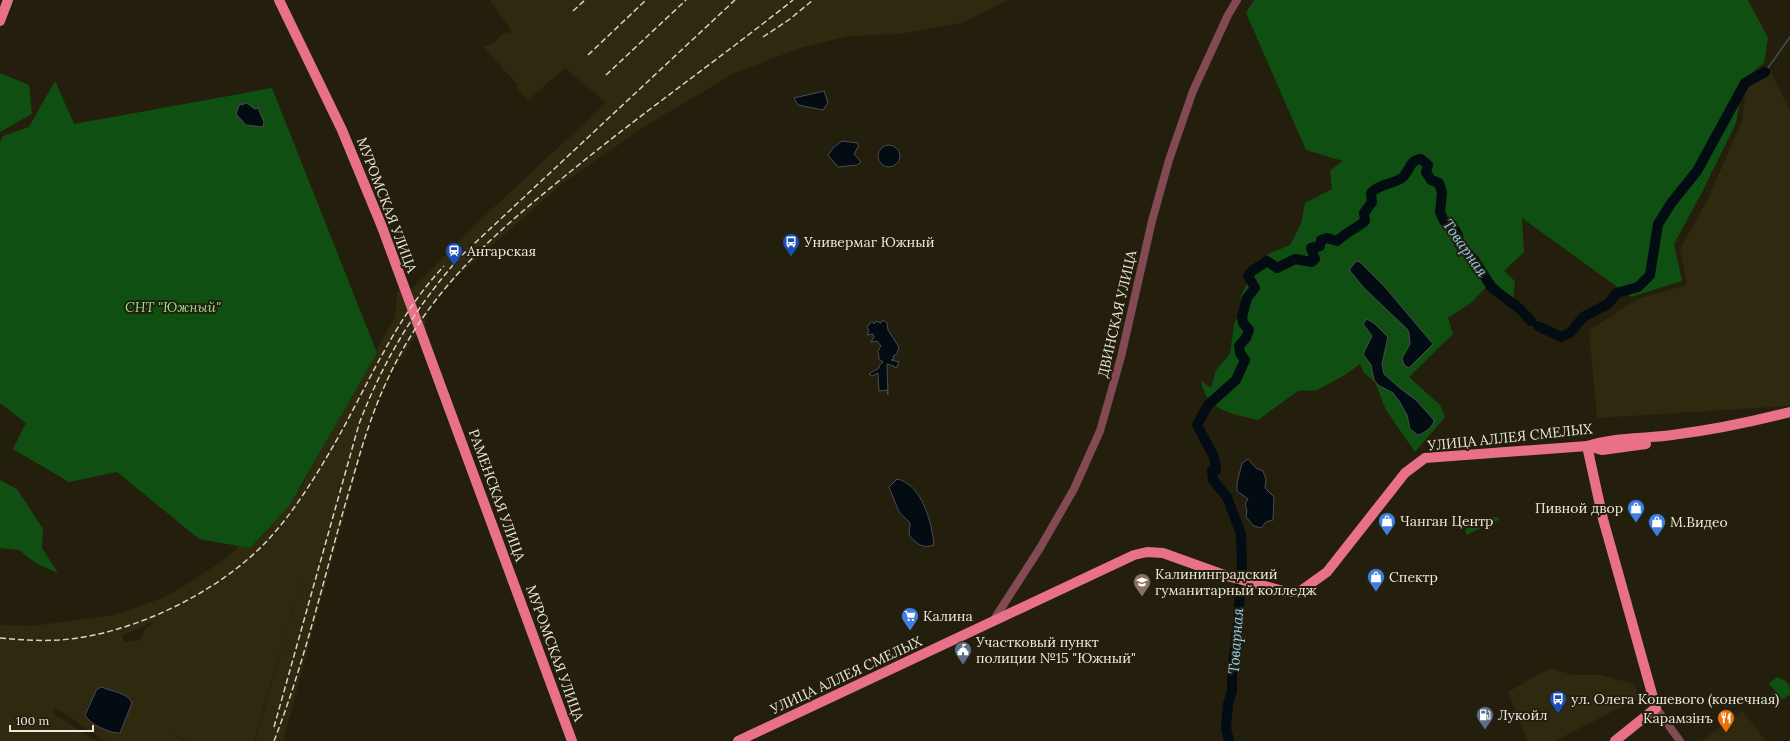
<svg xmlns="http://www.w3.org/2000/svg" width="1790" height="741" font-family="Lora,serif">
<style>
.built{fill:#2f290f;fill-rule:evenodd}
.green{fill:#0f4f11}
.water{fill:#030c13;stroke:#494e50}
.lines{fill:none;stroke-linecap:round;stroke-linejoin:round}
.stream{stroke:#494e50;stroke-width:1.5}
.river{stroke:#030c13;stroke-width:10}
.minor{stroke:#844a54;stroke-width:8}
.major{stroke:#e87189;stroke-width:10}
.rail{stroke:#d8d4c9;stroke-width:1.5;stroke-dasharray:6 3;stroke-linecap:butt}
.labels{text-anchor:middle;stroke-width:4;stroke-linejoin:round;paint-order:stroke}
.street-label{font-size:14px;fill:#ece9de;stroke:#241f0d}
.poi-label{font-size:14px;fill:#ece9de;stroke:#241f0d;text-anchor:start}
.park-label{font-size:14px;font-style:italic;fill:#90e48c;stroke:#241f0d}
.water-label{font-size:15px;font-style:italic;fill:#8dcdf6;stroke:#241f0d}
</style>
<rect width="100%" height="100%" fill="#241f0d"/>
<g class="built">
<polygon points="490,0 1008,0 961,23 900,34 848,36 800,48 731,75 642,128 560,185 457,277 434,303 425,319 426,329 420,331 410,291 491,210 606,103 565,68 528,100 516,87 518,85 483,47 495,42 505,32 508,34 511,30"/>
<polygon points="1771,72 1790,111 1790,406 1597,418 1589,330 1638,299 1687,285 1680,249 1708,199 1742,121 1746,86"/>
<path d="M 400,289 L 418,332 L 391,374 L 370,421 L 283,741 L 255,741 L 308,557 L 254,741 L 187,741 L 170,732 L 185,741 L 105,741 L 56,708 L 53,713 L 96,741 L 0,741 L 0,625 L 32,626 L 114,615 L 160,599 L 181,588 L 228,557 L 241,544 L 271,526 L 301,487 L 395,317 L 397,291 ZM 155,621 L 144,630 L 140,640 L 123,642 L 123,635 Z"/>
<polygon points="1550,668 1573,675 1601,675 1634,684 1639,698 1555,741 1528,741 1508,692"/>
<polygon points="1742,710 1766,741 1701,741"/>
</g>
<g class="green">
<path d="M 1254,0 L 1748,0 L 1768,38 L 1764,63 L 1744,79 L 1736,123 L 1702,192 L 1674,244 L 1682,281 L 1631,297 L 1522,218 L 1524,252 L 1504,271 L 1515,281 L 1513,302 L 1493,280 L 1471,303 L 1448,318 L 1453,334 L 1409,377 L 1440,405 L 1445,417 L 1415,452 L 1386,410 L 1375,382 L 1364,373 L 1360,364 L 1345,375 L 1317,390 L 1298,391 L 1258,420 C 1233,414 1206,411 1201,381 L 1211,388 L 1216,370 L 1230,354 L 1234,324 L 1243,306 L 1241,296 L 1246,285 L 1253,272 L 1268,254 L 1290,245 L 1301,224 L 1305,203 L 1332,189 L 1330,170 L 1343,161 L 1306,150 L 1246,13 Z"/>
<polygon points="0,73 29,85 32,114 0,132"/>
<polygon points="55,81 74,124 272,88 377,353 289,506 250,548 199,539 117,472 69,482 13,449 26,423 0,403 0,142 3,136 29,127"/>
<polygon points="0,480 17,489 43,529 42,548 58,573 37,564 19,550 0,548"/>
<polygon points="1498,517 1499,520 1483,527 1479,519"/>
<polygon points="1477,519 1481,528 1467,535 1465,530 1468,526 1468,520"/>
<path d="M 1777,677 C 1787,681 1790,683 1790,694 L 1782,700 L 1769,683 Z"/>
</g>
<g class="water">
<polygon points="824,91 828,103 823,110 798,105 794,98"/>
<polygon points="240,103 241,105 247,103 255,109 258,108 264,122 263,127 246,125 236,114"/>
<polygon points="842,141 858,143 858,147 854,154 861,162 857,165 838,167 828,155 834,147"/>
<circle cx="889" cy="156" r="11"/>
<polygon points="1356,261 1360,262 1384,286 1433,344 1409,368 1404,365 1402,358 1410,344 1409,333 1407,329 1364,288 1350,271 1350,269"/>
<path d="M 1367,319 L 1375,324 L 1388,337 L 1382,364 L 1384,374 L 1401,389 L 1416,400 L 1434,420 C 1434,426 1425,433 1418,435 L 1410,429 L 1407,415 L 1399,401 L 1393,393 L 1378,385 L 1374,380 L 1371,365 L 1363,354 L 1372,336 L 1363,324 Z"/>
<polygon points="883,320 887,323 888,330 899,347 897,354 893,356 894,359 891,360 899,362 897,367 895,368 894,366 887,364 888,395 887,390 879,391 878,373 872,376 869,374 879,368 879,366 883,362 879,359 878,351 881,346 877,341 871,342 874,337 873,334 867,335 869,331 867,327 872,321 874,324 876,321 881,323"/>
<polygon points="1248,459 1256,468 1263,471 1266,479 1265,488 1274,497 1273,520 1266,522 1261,528 1254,526 1246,517 1247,510 1245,504 1248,499 1237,491 1237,483 1242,463"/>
<path d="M 897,479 C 922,484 932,523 934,545 C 922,549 917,544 909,535 L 910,523 L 899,512 L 889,487 Z"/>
<path d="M 102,687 C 111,692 128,692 132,703 L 120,733 C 111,734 89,724 85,715 L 97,689 Z"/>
</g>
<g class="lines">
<polyline class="stream" points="1765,72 1790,37"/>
<g class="river">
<polyline points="1538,326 1561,337 1571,332 1583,317 1608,304 1617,293 1638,287 1650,275 1658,224 1672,202 1697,171 1745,83 1765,72"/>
<path d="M 1229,741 L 1226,728 L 1228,704 L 1232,691 L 1232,673 L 1238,622 L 1242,564 L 1241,534 L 1227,497 L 1213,480 L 1212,471 L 1216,470 L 1214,457 L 1197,425 L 1208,405 L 1236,380 L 1245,360 L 1240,353 L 1239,346 L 1246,338 L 1249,330 L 1243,323 L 1242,317 L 1247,298 L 1255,288 L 1248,276 L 1252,271 L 1267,261 L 1277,268 L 1295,259 L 1312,262 L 1315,259 L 1311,248 L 1320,246 L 1321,240 L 1327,238 L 1337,241 C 1346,232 1356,229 1365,221 L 1364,213 L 1372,202 L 1371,193 C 1381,182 1396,185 1404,176 C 1410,169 1410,160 1421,159 L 1428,165 L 1426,172 L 1431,180 L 1439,183 L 1442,193 L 1440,212 L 1444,221 L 1452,225 L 1458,235 L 1459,244 L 1475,261 L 1492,288 L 1520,309 L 1531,321"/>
</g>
<g class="minor">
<polyline points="993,621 1040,548 1074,489 1100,431 1121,357 1152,221 1169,160 1193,91 1228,15 1237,0"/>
<polyline points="1656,708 1680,741"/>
</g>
<g class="major">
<polyline points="279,0 342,130 382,227 572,741"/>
<polyline points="0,21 8,0"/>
<polyline points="1587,446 1603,519 1656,708 1615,741"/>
<polyline points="1587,446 1602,450 1646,444"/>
<path d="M 738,741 L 1134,555 L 1147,552 L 1163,553 L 1227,576 L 1287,592 L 1299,592 L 1327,572 L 1405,473 L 1425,458 L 1587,446 C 1615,437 1644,439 1672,435 C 1712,430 1751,422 1790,412"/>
</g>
<g class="rail">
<polyline points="573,11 585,0"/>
<polyline points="763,37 790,19 813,0"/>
<polyline points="588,55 646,0"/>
<polyline points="606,75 686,0"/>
<path d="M 0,638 C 20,640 40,641 59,640 C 134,635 227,589 275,532 C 294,510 310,485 325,460 C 364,396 391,322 444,266"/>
<path d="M 274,727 L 359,424 C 383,361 416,306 461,256 L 735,0"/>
<path d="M 274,741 C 306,659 325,572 350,488 C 360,453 370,418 385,385 C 425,294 490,237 565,176 C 639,115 718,60 793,0"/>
</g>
</g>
<defs>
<symbol id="bus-pin" viewBox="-11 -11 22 30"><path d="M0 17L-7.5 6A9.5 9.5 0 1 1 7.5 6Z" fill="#1a4fb4" stroke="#241f0d"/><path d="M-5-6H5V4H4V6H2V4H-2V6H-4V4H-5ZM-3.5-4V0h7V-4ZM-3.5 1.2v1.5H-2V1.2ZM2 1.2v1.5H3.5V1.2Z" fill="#fff"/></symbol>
<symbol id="station-pin" viewBox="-11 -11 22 30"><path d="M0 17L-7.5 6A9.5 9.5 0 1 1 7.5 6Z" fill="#1a4fb4" stroke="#241f0d"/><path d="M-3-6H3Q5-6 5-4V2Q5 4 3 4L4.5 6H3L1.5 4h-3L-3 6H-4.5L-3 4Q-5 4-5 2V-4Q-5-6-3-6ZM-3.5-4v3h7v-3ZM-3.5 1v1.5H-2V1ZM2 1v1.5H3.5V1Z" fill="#fff"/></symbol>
<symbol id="shop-pin" viewBox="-11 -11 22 30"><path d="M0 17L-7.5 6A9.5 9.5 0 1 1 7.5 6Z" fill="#3f7fe0" stroke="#241f0d"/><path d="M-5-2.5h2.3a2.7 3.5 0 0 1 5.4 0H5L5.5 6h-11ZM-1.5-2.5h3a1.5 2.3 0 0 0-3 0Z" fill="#fff"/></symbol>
<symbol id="university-pin" viewBox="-11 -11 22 30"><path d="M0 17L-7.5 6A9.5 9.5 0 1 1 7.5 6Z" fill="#8d6e63" stroke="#241f0d"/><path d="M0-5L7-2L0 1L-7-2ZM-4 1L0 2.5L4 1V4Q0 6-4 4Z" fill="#fff"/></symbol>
<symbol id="supermarket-pin" viewBox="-11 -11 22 30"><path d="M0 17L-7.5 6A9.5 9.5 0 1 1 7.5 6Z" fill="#3f7fe0" stroke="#241f0d"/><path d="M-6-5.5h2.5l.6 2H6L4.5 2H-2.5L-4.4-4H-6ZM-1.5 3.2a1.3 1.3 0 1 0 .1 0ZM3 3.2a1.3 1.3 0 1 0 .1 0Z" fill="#fff"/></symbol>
<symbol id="civic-pin" viewBox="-11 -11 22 30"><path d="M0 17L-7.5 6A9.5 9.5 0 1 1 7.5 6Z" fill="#5c6f8a" stroke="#241f0d"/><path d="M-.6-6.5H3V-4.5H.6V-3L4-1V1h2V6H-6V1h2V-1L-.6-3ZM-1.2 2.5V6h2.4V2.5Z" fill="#fff"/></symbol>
<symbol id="fuel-pin" viewBox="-11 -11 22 30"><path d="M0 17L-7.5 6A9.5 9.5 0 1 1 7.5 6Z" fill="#5c6f8a" stroke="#241f0d"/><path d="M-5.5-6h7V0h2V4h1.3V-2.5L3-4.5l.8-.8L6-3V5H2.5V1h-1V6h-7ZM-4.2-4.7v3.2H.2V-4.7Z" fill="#fff"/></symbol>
<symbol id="restaurant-pin" viewBox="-11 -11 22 30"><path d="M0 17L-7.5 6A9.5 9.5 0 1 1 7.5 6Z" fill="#e8710a" stroke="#241f0d"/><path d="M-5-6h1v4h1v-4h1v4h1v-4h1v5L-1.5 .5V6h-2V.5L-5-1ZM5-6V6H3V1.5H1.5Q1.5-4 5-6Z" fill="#fff"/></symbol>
</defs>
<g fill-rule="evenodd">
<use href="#bus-pin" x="781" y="232" width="20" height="27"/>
<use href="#station-pin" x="444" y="241" width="20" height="27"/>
<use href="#shop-pin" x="1626" y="498" width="20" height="27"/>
<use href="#shop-pin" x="1377" y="511" width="20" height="27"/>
<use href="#shop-pin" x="1647" y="512" width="20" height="27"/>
<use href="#shop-pin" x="1366" y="567" width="20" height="27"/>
<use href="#university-pin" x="1132" y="572" width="20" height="27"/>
<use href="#supermarket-pin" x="900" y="606" width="20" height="27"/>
<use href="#civic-pin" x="953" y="640" width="20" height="27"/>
<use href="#bus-pin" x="1548" y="689" width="20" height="27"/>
<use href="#fuel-pin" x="1475" y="705" width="20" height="27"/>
<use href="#restaurant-pin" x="1716" y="708" width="20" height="27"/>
</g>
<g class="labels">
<g class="street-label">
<text transform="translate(387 205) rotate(69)" y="5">МУРОМСКАЯ УЛИЦА</text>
<text transform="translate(1117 314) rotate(-77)" y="5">ДВИНСКАЯ УЛИЦА</text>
<text transform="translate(1510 437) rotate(-6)" y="5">УЛИЦА АЛЛЕЯ СМЕЛЫХ</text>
<text transform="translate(497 495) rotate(70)" y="5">РАМЕНСКАЯ УЛИЦА</text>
<text transform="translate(555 653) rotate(70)" y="5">МУРОМСКАЯ УЛИЦА</text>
<text transform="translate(846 675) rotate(-25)" y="5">УЛИЦА АЛЛЕЯ СМЕЛЫХ</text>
</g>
<g class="poi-label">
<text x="804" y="247">Универмаг Южный</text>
<text x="467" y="256">Ангарская</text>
<text x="1623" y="513" text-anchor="end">Пивной двор</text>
<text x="1400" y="526">Чанган Центр</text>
<text x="1670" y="527">M.Видео</text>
<text x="1155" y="579">Калининградский<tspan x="1155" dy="16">гуманитарный колледж</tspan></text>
<text x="1389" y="582">Спектр</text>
<text x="923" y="621">Калина</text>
<text x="976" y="647">Участковый пункт<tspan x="976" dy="16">полиции №15 "Южный"</tspan></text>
<text x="1571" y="704">ул. Олега Кошевого (конечная)</text>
<text x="1498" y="720">Лукойл</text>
<text x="1713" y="723" text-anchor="end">Карамзiнъ</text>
</g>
<g class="park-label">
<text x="173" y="312">СНТ "Южный"</text>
</g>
<g class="water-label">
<text transform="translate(1465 248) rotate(55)" y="5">Товарная</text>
<text transform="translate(1236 641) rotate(-86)" y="5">Товарная</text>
</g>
</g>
<path d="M10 725v6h83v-6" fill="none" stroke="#ece9de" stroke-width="2"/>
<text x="16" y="725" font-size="12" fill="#ece9de" stroke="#241f0d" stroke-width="3" paint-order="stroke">100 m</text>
</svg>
